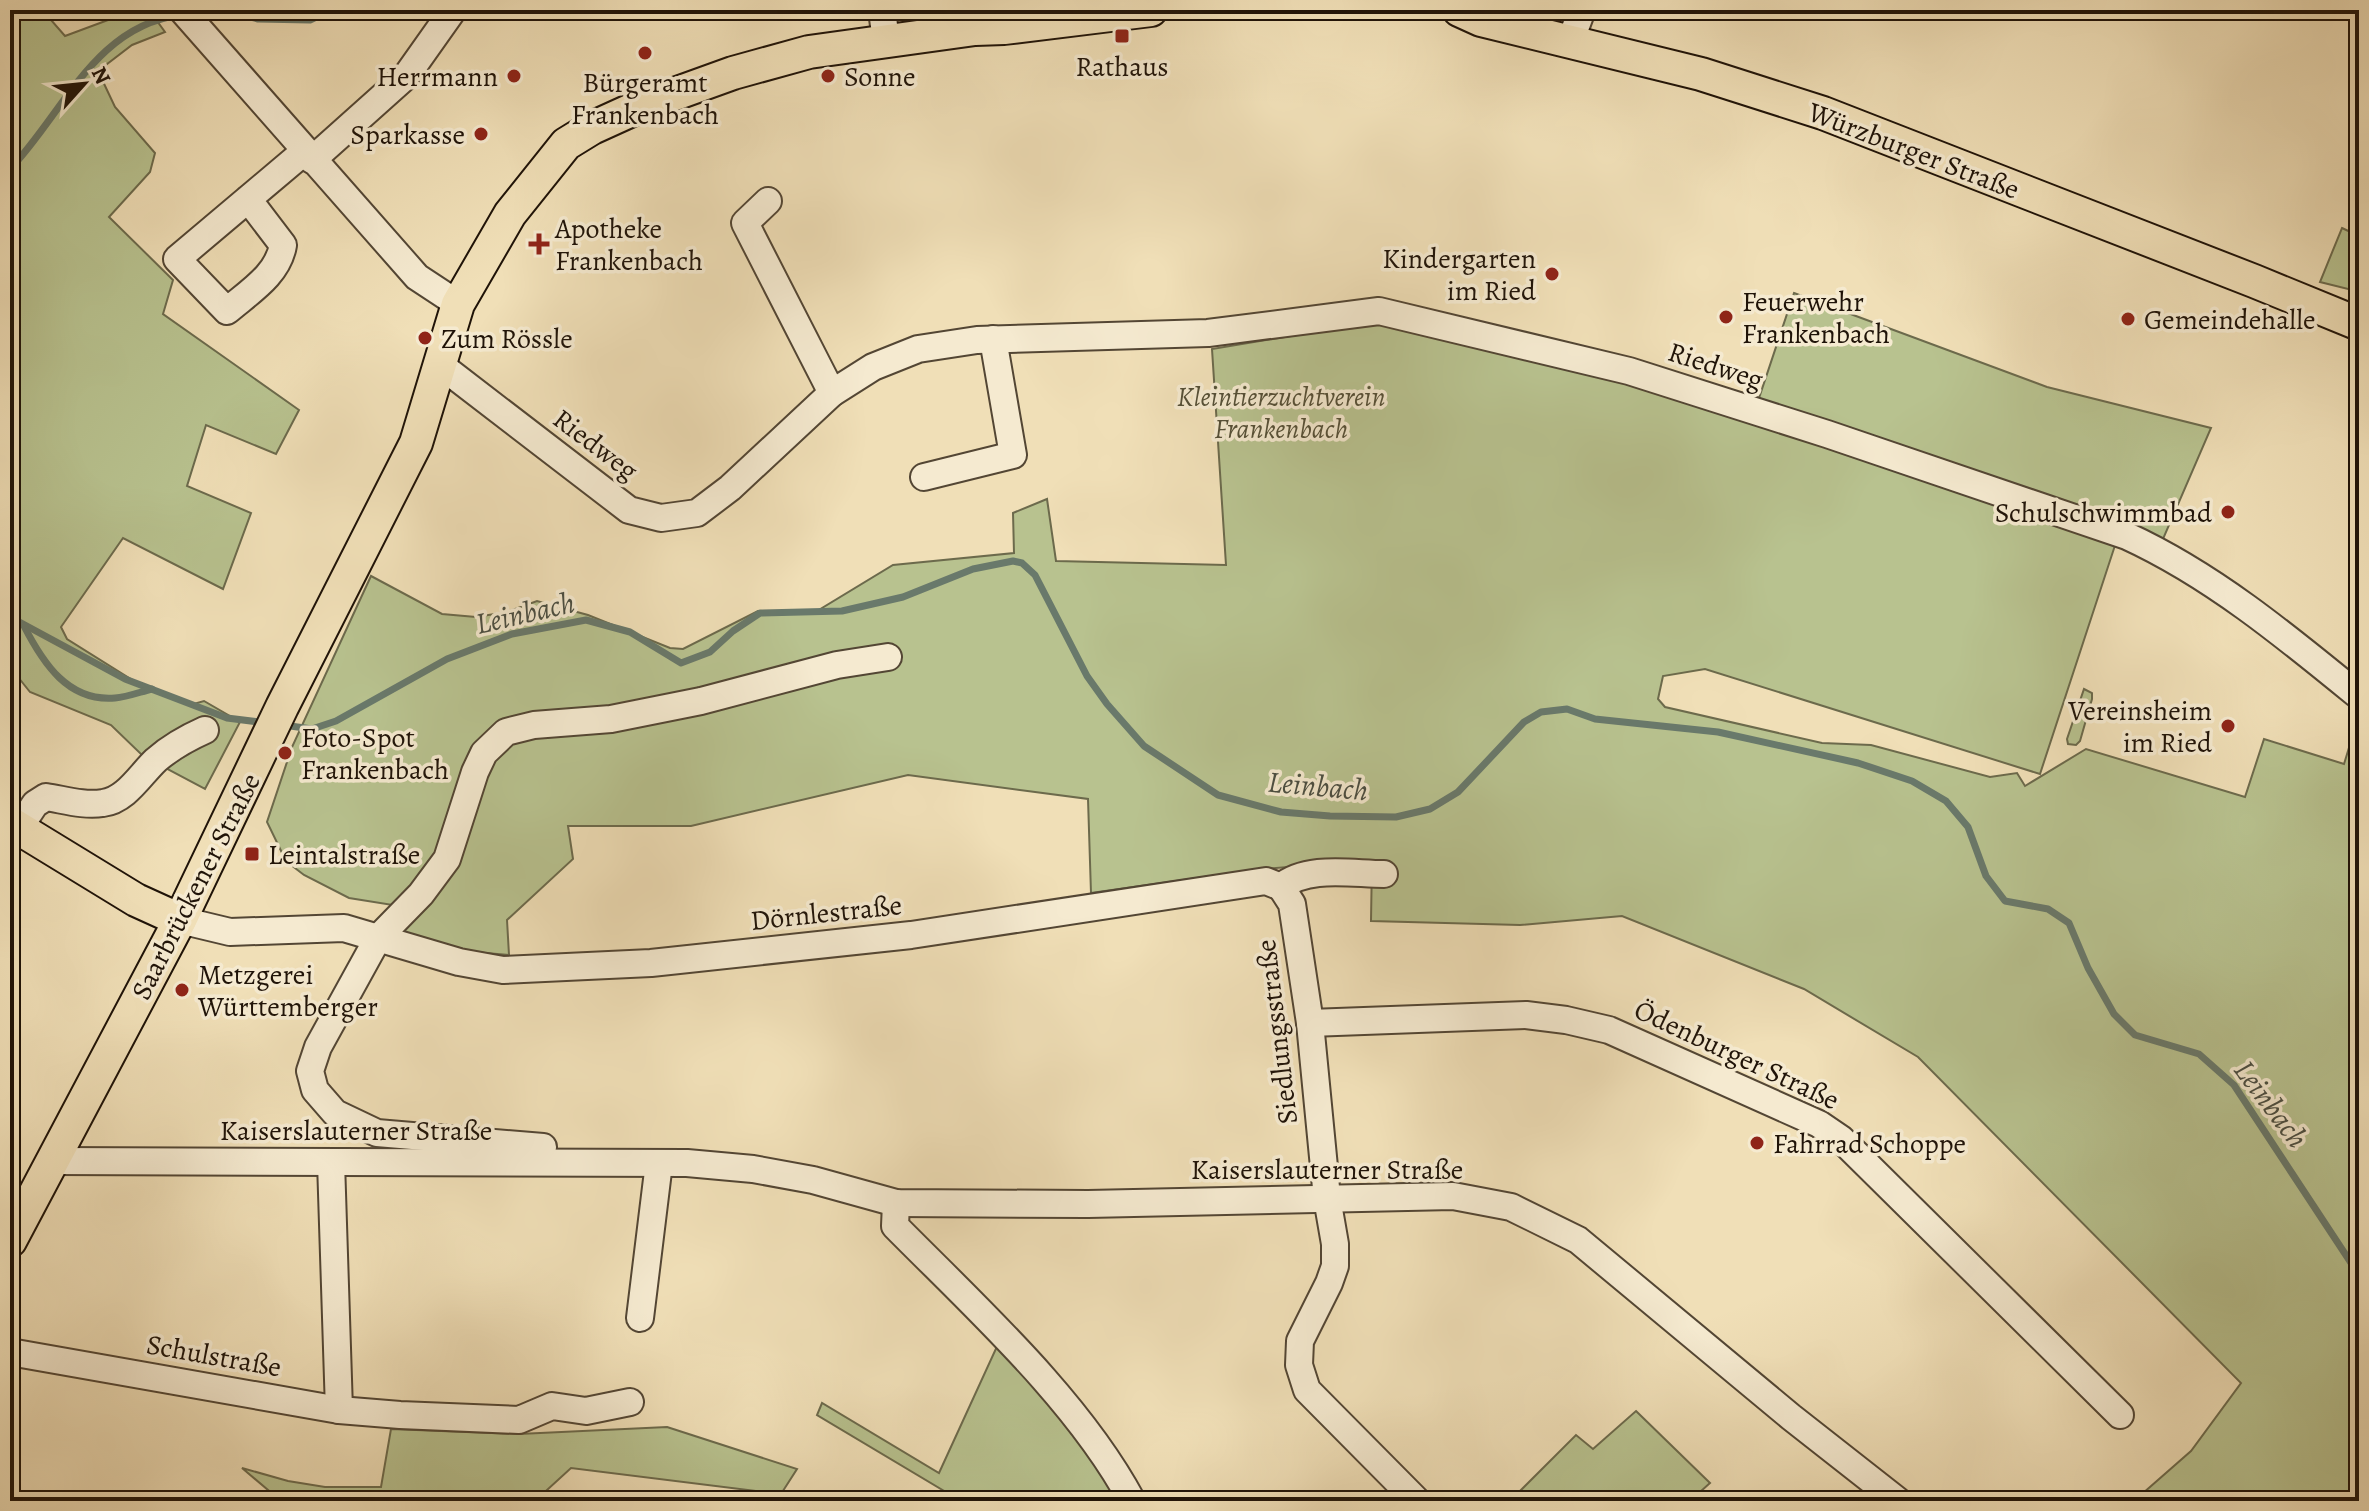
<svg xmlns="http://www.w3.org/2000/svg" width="2369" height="1511" font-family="Alegreya,serif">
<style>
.green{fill:#b8c28f;stroke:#6c6a4c;stroke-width:2}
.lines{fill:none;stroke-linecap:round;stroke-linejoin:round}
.stream{stroke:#69796b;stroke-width:7}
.minor-casing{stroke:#534634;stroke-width:30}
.major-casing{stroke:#1f1308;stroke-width:36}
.minor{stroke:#f5ead0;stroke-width:26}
.major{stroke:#f0dfb7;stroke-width:32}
.poi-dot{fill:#8f2418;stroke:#f5ead0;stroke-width:3}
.labels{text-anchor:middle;stroke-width:7;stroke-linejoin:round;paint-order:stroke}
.poi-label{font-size:28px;fill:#1f1308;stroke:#f5ead0;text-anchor:start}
.street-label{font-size:28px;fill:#1f1308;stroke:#f5ead0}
.park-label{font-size:28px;font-style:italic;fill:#555037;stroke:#f5ead0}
.water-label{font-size:30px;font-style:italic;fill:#4a4e42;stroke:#f5ead0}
</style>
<rect width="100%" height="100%" fill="#f0dfb7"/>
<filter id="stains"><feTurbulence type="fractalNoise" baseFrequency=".0025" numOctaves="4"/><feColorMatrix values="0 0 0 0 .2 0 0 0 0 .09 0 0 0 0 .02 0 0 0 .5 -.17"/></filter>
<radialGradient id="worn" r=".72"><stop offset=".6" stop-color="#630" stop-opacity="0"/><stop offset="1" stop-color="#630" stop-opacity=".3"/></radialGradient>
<g class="green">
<polygon points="10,10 24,10 30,15 45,13 65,36 108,20 149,10 165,32 132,45 98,71 115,107 155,153 150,172 109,217 173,280 163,314 299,410 276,454 206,425 187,486 251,513 223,589 123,538 61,627 67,639 142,686 190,705 204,701 240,722 205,789 143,756 111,725 30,692 10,667"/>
<polygon points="2342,228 2359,236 2359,289 2356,291 2320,282"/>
<polygon points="1794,293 2047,387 2211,428 2163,539 2123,521 2040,774 1705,669 1663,676 1658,699 1665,707 1822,743 1871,745 1990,777 2017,773 2025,786 2086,749 2245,797 2264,739 2344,764 2359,715 2359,1501 2134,1501 2191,1451 2241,1383 1918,1057 1804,989 1622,916 1520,925 1371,921 1372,860 1253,870 1091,893 1088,799 908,775 691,826 568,826 573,859 507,920 509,955 474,952 388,929 393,905 349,898 304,875 286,861 267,822 292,747 371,576 442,614 476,617 507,612 537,601 588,615 670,648 683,649 758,611 817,611 893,565 1014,553 1013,513 1047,499 1056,561 1226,565 1212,349 1375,322 1627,380 1753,416"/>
<polygon points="2084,689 2092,693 2092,699 2080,741 2076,745 2068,744 2067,739"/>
<polygon points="999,1342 1076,1427 1124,1501 961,1501 817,1415 822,1403 939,1473"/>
<polygon points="1636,1411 1710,1483 1690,1501 1510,1501 1576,1435 1593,1449"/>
<polygon points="667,1427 797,1469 781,1494 571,1468 535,1501 281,1501 242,1468 288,1481 325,1487 381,1487 391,1429 519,1434"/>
</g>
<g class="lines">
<g class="stream">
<polyline points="193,14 223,10 258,19 310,20 331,10"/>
<path d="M 10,169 C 63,114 95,25 181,15"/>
<polyline points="10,617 125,679 227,718 267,723"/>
<path d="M 24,626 C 43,663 68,702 115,698 C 127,697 140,692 152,689"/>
<polyline points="283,725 312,729 336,721 447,659 512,634 586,620 630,632 681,663 710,652 733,631 760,613 842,611 903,597 973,569 1013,561 1022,563 1035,575 1087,676 1107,704 1144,746 1218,795 1281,812 1330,816 1396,817 1430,809 1458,792 1524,722 1541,712 1567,709 1595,719 1718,732 1858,763 1912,781 1946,801 1968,827 1986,876 2005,901 2048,909 2069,923 2088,968 2114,1014 2135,1035 2199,1054 2234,1085 2359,1275"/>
</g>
<defs>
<g id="minor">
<polyline points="182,10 417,277 458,304"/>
<polyline points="882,10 886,41"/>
<polyline points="1570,42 1582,10"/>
<polyline points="312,160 407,75 453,10"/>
<path d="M 248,199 L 283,245 C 278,275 249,292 227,311 L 177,259 L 305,151"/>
<polyline points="768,201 745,223 832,393"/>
<path d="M 439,364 L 629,510 L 661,518 L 697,513 L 730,488 L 832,393 L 873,367 L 918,349 L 977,340 L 1208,333 L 1379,311 L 1629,371 L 1827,434 L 2127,536 C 2212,575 2287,637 2359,696"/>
<polyline points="924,477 1013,455 993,339"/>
<path d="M 19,828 L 35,804 L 46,797 C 65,800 84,806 103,803 C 126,800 140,775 156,760 C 171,747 187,738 205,730"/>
<polyline points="1281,887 1292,904 1310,1023 1327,1198 1335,1244 1335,1266 1329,1283 1300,1341 1299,1365 1307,1390 1417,1501"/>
<path d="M 1281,887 C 1307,865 1352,874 1384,874"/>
<polyline points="180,920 230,932 344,928 459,962 503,970 651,963 911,935 1266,881 1281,887"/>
<polyline points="1310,1023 1526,1015 1566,1020 1609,1030 1819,1124 1841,1139 2120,1415"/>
<polyline points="543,1147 377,1133 335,1113 315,1090 310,1071 318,1047 378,938 421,894 447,859 475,772 484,753 506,732 534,725 611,719 701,701 837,665 888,657"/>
<polyline points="53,1161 687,1163 753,1169 813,1180 896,1203 1088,1204 1453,1196 1511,1207 1578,1240 1791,1417 1898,1501"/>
<polyline points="331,1162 339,1410"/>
<polyline points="10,1194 28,1206"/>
<path d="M 896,1203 L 895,1226 C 975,1307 1078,1400 1132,1501"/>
<polyline points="640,1318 659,1163"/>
<polyline points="10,1352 339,1410 400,1415 519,1420 552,1406 586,1411 630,1402"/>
</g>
<g id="major">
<polyline points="1459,10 1481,20 1701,74 1823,113 2254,281 2359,324"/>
<polyline points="10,823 136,900 180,920"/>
<polyline points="10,1241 180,920 282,707 416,443 458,304 510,214 566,144 592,128 636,108 733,73 809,52 975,29 1004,28 1151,10"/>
</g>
</defs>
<use href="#minor" class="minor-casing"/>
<use href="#major" class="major-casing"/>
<use href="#minor" class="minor"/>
<use href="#major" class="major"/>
</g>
<g class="poi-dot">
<rect x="1114" y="28" width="16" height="16" rx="4"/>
<circle cx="645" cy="53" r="8"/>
<circle cx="514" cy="76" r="8"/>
<circle cx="828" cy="76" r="8"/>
<circle cx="481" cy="134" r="8"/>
<path d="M535 232h8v8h8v8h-8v8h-8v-8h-8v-8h8z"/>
<circle cx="1552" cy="274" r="8"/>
<circle cx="1726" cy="317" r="8"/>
<circle cx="2128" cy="319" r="8"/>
<circle cx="425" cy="338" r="8"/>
<circle cx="2228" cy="512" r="8"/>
<circle cx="2228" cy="726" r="8"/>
<circle cx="285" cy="753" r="8"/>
<rect x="244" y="846" width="16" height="16" rx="4"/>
<circle cx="182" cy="990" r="8"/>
<circle cx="1757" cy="1143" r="8"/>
</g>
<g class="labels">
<g class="poi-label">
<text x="1122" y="76" text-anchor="middle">Rathaus</text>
<text x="498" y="86" text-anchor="end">Herrmann</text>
<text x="844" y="86">Sonne</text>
<text x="645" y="92" text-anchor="middle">Bürgeramt<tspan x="645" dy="32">Frankenbach</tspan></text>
<text x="465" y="144" text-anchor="end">Sparkasse</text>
<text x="555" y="238">Apotheke<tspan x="555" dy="32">Frankenbach</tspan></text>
<text x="1536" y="268" text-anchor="end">Kindergarten<tspan x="1536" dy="32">im Ried</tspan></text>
<text x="1742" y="311">Feuerwehr<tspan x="1742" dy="32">Frankenbach</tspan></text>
<text x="2144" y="329">Gemeindehalle</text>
<text x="441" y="348">Zum Rössle</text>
<text x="2212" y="522" text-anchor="end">Schulschwimmbad</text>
<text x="2212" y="720" text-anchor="end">Vereinsheim<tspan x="2212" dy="32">im Ried</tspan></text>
<text x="301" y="747">Foto-Spot<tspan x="301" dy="32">Frankenbach</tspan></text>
<text x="268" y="864">Leintalstraße</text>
<text x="198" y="984">Metzgerei<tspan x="198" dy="32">Württemberger</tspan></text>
<text x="1773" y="1153">Fahrrad Schoppe</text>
</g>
<g class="street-label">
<text transform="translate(1914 150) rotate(21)" y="10">Würzburger Straße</text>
<text transform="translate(1716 365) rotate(18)" y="10">Riedweg</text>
<text transform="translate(596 444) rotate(37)" y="10">Riedweg</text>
<text transform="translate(195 886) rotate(-63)" y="10">Saarbrückener Straße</text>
<text transform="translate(826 912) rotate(-6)" y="10">Dörnlestraße</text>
<text transform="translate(1276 1032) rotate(-97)" y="10">Siedlungsstraße</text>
<text transform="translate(1737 1054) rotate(25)" y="10">Ödenburger Straße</text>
<text x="356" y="1140">Kaiserslauterner Straße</text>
<text x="1327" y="1179">Kaiserslauterner Straße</text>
<text transform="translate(214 1355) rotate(10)" y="10">Schulstraße</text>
</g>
<g class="park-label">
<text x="1281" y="406">Kleintierzuchtverein<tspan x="1281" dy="32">Frankenbach</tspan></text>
</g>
<g class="water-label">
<text transform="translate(525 613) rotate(-13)" y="10">Leinbach</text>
<text transform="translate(1318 786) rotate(5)" y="10">Leinbach</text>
<text transform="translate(2271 1104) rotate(53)" y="10">Leinbach</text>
</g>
</g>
<rect width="2369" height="1511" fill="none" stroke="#f0dfb7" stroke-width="40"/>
<rect x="12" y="12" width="2345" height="1487" fill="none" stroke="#1f1308" stroke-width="4"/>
<rect x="20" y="20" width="2329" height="1471" fill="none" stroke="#1f1308" stroke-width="2"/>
<g transform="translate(84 84) rotate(63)" stroke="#f5ead0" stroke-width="6" paint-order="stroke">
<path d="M0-6L14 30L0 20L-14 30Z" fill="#1f1308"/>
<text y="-12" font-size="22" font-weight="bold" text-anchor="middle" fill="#1f1308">N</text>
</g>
<rect width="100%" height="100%" filter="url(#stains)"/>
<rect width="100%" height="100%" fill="url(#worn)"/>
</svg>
